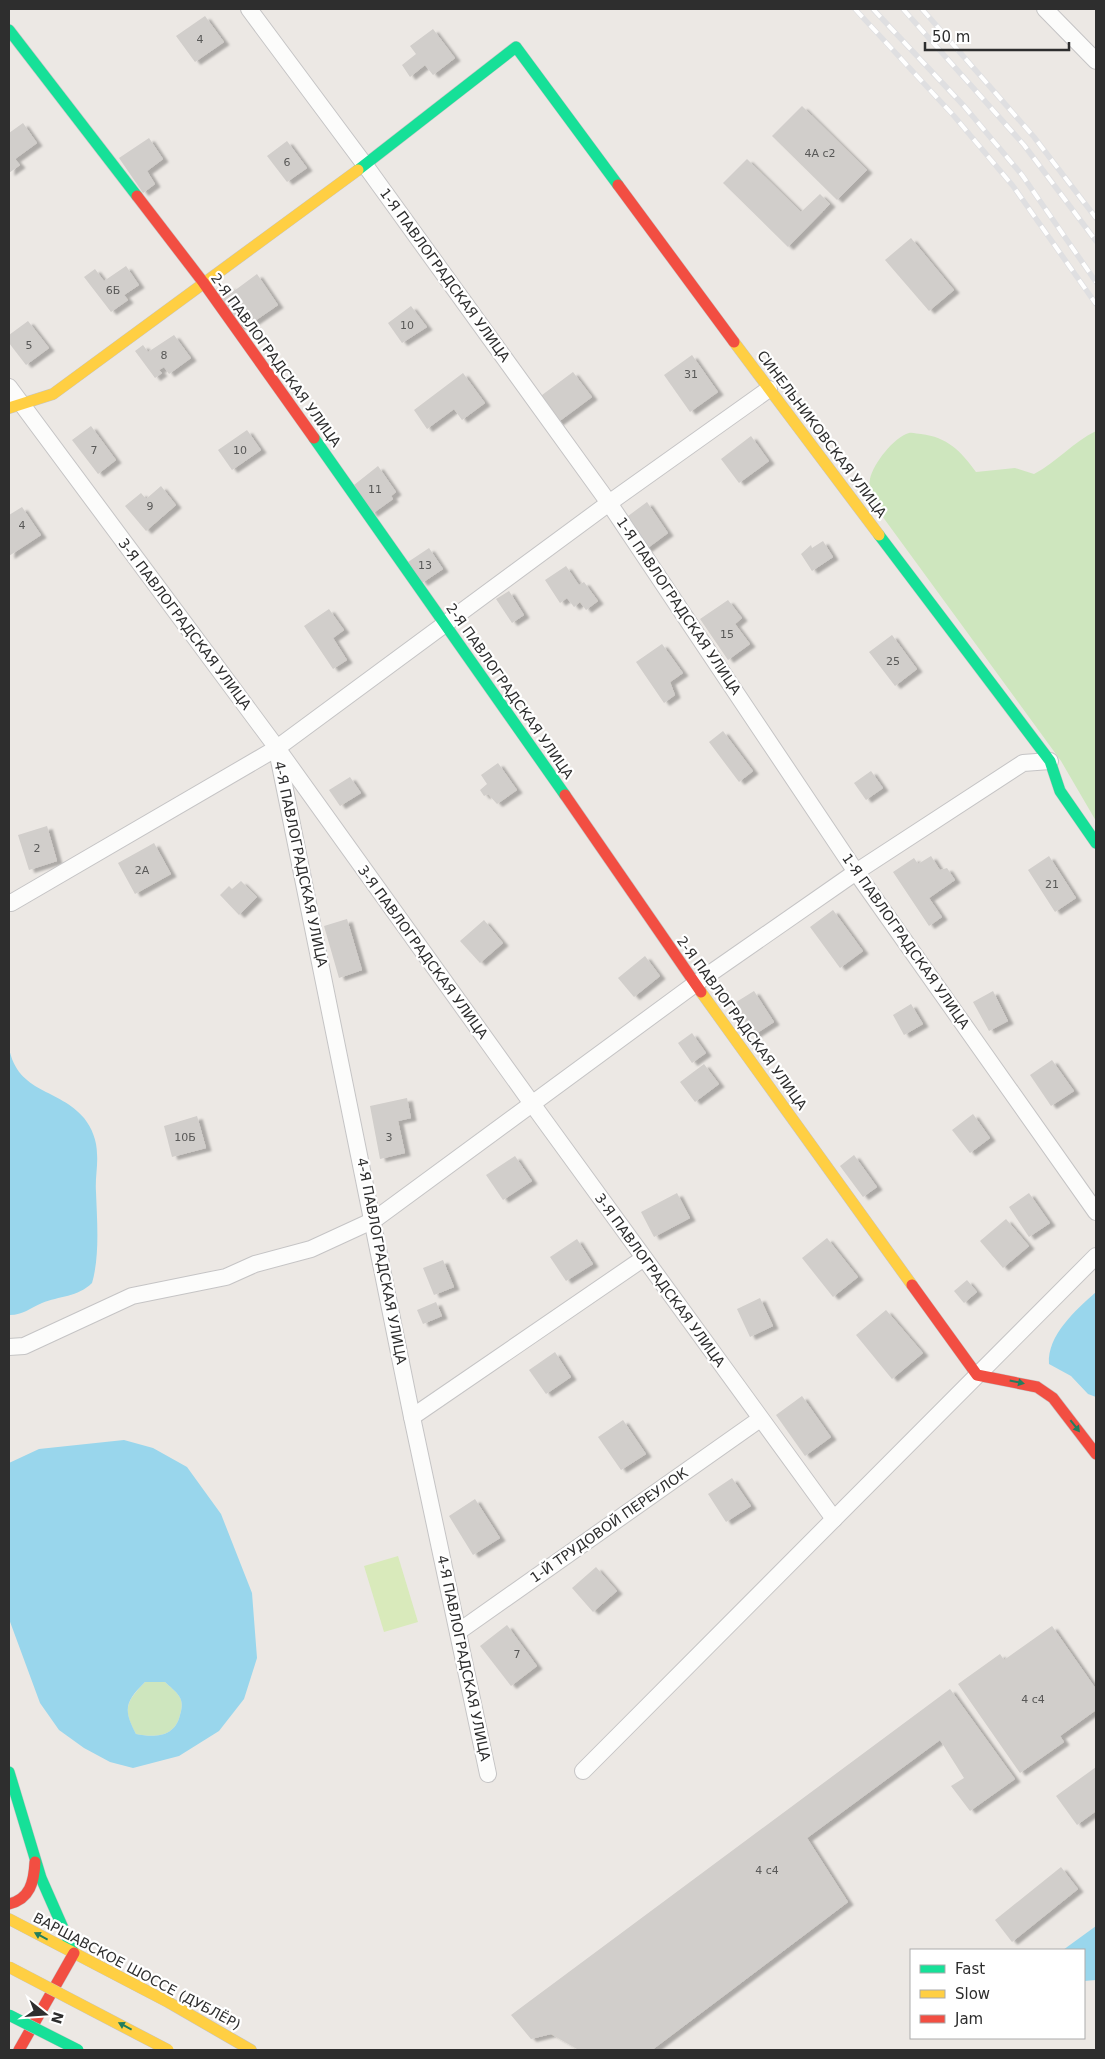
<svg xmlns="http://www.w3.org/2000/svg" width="1105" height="2059" font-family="'DejaVu Sans',sans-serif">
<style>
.green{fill:#cee6be}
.pitch{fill:#d9eabb}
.water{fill:#99d6ec;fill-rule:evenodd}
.building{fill:#d1cecb;filter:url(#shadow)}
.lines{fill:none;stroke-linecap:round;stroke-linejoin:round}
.street-casing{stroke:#c5c4c5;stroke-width:18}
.fast-casing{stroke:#c5c4c5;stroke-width:12}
.slow-casing{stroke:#c5c4c5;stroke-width:12}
.jam-casing{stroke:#c5c4c5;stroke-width:12}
.street{stroke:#fcfcfb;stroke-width:16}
.fast{stroke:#16e098;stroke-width:11}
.slow{stroke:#ffcf43;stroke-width:11}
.jam{stroke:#f24e42;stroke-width:11}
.rail-casing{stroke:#dfdfe1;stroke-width:5.5}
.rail{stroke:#fff;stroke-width:4;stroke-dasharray:11;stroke-linecap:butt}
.fast-bridge-casing{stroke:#c6c5c4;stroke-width:12;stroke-linecap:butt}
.slow-bridge-casing{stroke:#c6c5c4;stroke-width:12;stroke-linecap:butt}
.fast-bridge{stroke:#16e098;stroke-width:11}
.slow-bridge{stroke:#ffcf43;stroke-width:11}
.oneway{fill:#237e5e}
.labels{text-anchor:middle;stroke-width:4.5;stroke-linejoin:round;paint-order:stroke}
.number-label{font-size:11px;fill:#585857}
.street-label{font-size:14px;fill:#2e2e2e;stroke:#fff}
</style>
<defs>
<filter id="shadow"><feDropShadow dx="5.5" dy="3" stdDeviation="1" flood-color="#0004"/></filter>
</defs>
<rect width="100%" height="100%" fill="#ece8e4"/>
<g class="green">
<path d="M 1096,431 L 1096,821 L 1061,761 L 869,498 C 869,492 869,485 870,479 C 873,464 894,437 909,433 C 912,432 918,434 921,434 C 947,437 961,451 976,472 L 1015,468 L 1034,474 C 1057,462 1073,442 1096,431 Z"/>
<path d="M 145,1682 L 165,1682 C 169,1686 176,1691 179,1696 C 183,1702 182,1708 180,1715 C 175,1737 155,1738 136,1734 C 123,1709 125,1703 145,1682 Z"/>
</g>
<polygon class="pitch" points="398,1556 418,1622 384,1632 364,1566"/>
<g class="water">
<path d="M 9,1048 C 18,1094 59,1088 84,1118 C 92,1128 97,1141 97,1154 C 98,1166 95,1179 96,1192 C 97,1220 100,1256 92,1283 C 78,1297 59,1296 42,1303 C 30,1308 23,1315 10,1315 Z"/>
<path d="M 1096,1292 L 1096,1397 L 1088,1394 L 1071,1376 L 1049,1364 C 1047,1335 1076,1310 1096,1292 Z"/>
<path d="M 124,1440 L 153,1448 L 187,1467 L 221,1514 L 252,1593 L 257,1658 L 244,1699 L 219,1731 L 179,1756 L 133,1768 L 110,1762 L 84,1748 L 59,1730 L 40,1703 L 9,1619 L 9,1463 L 39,1449 ZM 145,1682 L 165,1682 C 169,1686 176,1691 179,1696 C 183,1702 182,1708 180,1715 C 175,1737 155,1738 136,1734 C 123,1709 125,1702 145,1682 Z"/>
<polygon points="1096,1926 1096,1980 1084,1981 1084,1950 1063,1950"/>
</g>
<g class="building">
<polygon points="205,16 224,42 195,62 176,36"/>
<polygon points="433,29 455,58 433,75 425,65 410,77 402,65 416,54 410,46"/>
<polygon points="802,106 867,170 837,200 772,136"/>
<polygon points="23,123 37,143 15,159 20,165 9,173 9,133"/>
<polygon points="149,138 163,159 147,171 155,184 143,193 119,158"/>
<polygon points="287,141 307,168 287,182 267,156"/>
<polygon points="747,159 801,212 820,194 830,204 788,247 723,183"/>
<polygon points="911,238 954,290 929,311 885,260"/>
<polygon points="126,266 139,285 124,295 128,300 111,312 84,277 95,269 104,281"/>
<polygon points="257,274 278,305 249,325 246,322 236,328 212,292 221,285 225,290 231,286 234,291"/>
<polygon points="411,306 427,327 402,343 388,323"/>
<polygon points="28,321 49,348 26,365 9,343 9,335"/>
<polygon points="174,335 191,358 169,374 164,367 159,370 162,373 155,378 135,351 143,345 148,352"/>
<polygon points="692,355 718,392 690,412 664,375"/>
<polygon points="573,372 592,397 557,423 538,398"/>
<polygon points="463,373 485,403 462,420 454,409 427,429 414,410"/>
<polygon points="91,426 116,460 98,474 72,440"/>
<polygon points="247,430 261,450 232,470 218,450"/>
<polygon points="751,436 769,461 739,483 721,459"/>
<polygon points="378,466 396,492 391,496 393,499 372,514 354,485"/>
<polygon points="161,486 176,505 146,531 125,506 141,493 146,499"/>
<polygon points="647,502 668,533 645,550 624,519"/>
<polygon points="22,507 41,535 9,556 9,515"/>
<polygon points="823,541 833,557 812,571 801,554 811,545 812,548"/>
<polygon points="429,548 443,569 422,583 408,562"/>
<polygon points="566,566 579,585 584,582 598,601 586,610 580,602 574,607 567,598 560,603 545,580"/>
<polygon points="509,591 524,615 512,623 496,599"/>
<polygon points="728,600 742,618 735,624 750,644 728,660 700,619"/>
<polygon points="329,609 344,630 333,638 347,660 333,669 304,626"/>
<polygon points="892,635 917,669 895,686 869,652"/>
<polygon points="662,644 683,673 670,682 675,695 664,703 636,662"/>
<polygon points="723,731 753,771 739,782 709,742"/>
<polygon points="498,763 517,790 497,804 488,794 484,796 480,790 487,784 481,775"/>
<polygon points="871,771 883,788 866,800 854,783"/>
<polygon points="350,777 361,793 340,806 329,790"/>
<polygon points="47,826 57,861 29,870 18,835"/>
<polygon points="154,843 171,874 135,894 118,863"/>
<polygon points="931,856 940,870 947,868 955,880 929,898 942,917 929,926 893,872 914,858 918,864"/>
<polygon points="1049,856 1076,898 1055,912 1028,870"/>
<polygon points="241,881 257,897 239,915 220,895 229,886 232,889"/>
<polygon points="833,910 863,951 840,968 810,927"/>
<polygon points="347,919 362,970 339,978 324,926"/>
<polygon points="484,920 503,943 480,963 460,941"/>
<polygon points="645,956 660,976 634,997 618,978"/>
<polygon points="754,991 774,1022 754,1035 733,1004"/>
<polygon points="993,991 1008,1021 989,1031 973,1002"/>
<polygon points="911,1004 923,1024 904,1035 893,1015"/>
<polygon points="692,1033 706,1053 692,1063 678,1043"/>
<polygon points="1052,1060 1074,1091 1051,1106 1030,1075"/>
<polygon points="704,1064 719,1084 695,1102 680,1082"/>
<polygon points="407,1098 411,1118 398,1121 405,1153 380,1159 370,1106"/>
<polygon points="973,1114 990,1138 970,1153 952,1130"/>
<polygon points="197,1116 206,1148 172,1157 164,1126"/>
<polygon points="854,1155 877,1187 863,1197 840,1166"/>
<polygon points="515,1156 532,1181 503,1200 486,1175"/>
<polygon points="677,1193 690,1218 654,1237 641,1212"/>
<polygon points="1029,1193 1050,1223 1029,1237 1009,1207"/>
<polygon points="1006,1219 1029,1246 1003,1268 980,1241"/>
<polygon points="827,1238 858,1277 833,1297 802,1258"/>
<polygon points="577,1239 593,1264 566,1281 550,1257"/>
<polygon points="443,1260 454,1287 434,1295 423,1268"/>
<polygon points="967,1280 977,1292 964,1303 954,1291"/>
<polygon points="760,1298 773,1326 750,1337 737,1309"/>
<polygon points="436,1302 442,1316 423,1324 417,1310"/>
<polygon points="886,1310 923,1353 892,1379 856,1335"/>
<polygon points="555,1352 571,1377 546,1394 529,1370"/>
<polygon points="802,1396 831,1437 805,1456 776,1415"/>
<polygon points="623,1420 646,1454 621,1470 598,1437"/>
<polygon points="732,1478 751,1506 726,1522 708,1494"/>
<polygon points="475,1499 500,1538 473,1555 449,1516"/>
<polygon points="596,1567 617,1591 593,1612 572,1588"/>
<polygon points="507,1625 537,1666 511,1686 480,1646"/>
<polygon points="1052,1626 1096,1689 1096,1710 1060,1736 1064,1742 1020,1773 958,1684 1000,1654 1004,1660"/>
<polygon points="950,1689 1015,1779 970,1811 951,1786 964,1778 940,1740 807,1838 848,1902 652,2050 579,2050 551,2034 531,2039 511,2015"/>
<polygon points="1096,1767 1096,1811 1077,1825 1056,1796"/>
<polygon points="1061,1867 1078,1889 1012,1942 995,1920"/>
</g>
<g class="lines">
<defs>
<g id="street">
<polyline points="249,9 365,165 609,503 856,872 1096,1212"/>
<polyline points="1045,9 1096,61"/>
<polyline points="9,387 277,748 533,1105 834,1519"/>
<polyline points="278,755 412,1417 488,1774"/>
<polyline points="9,902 11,903 277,748 609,503 769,389"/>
<polyline points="9,1347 24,1346 132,1296 226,1277 255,1264 311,1249 374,1220 695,984 856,872 1023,763 1050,761"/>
<polyline points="412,1417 644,1258"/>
<polyline points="458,1632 760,1419"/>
<polyline points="583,1771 1096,1256"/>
</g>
<g id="fast">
<polyline points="9,30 137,196"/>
<polyline points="358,170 516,47 618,185"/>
<polyline points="314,438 565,795"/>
<polyline points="879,535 1050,761 1060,791 1096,843"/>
<polyline points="9,1772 41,1878 74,1953"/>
</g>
<g id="slow">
<polyline points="734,342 879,535"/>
<polyline points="9,408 53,394 358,170"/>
<polyline points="701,992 912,1285"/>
<polyline points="9,1919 168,2002 251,2050"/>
</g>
<g id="jam">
<polyline points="618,185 734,342"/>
<polyline points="137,196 203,282 314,438"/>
<polyline points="565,795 701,992"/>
<polyline points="912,1285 977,1375 1037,1387 1053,1398 1096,1454"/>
<path d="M 9,1904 C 30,1899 34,1882 35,1862"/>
<polyline points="19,2050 74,1953"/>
</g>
</defs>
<use href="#street" class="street-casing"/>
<use href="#fast" class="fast-casing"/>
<use href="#slow" class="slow-casing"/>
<use href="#jam" class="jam-casing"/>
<use href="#street" class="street"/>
<use href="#fast" class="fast"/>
<use href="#slow" class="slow"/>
<use href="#jam" class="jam"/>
<defs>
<g id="rail">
<polyline points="855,9 954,116 1013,186 1096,304"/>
<polyline points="873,9 964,106 1022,175 1096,282"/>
<polyline points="903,9 1024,145 1096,241"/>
<polyline points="922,9 1034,137 1096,218"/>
</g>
</defs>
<use href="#rail" class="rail-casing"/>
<use href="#rail" class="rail"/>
<defs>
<polyline id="fast-bridge" points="9,2015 78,2050"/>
<polyline id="slow-bridge" points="9,1967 168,2050"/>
</defs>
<use href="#fast-bridge" class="fast-bridge-casing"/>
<use href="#slow-bridge" class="slow-bridge-casing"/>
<use href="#fast-bridge" class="fast-bridge"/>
<use href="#slow-bridge" class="slow-bridge"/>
</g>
<defs><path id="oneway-solid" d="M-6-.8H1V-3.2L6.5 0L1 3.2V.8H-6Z" transform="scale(1.25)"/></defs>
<g class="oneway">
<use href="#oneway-solid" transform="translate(1017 1382) rotate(12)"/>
<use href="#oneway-solid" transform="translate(1075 1426) rotate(52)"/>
<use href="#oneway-solid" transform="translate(41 1936) rotate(-152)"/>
<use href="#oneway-solid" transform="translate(125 2026) rotate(-152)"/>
</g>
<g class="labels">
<g class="number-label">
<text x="200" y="43">4</text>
<text x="820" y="157">4А с2</text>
<text x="287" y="166">6</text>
<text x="113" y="294">6Б</text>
<text x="407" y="329">10</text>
<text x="29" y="349">5</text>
<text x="164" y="359">8</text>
<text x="691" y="378">31</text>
<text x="94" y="454">7</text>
<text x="240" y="454">10</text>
<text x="375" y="493">11</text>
<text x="150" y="510">9</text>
<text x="22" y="529">4</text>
<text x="425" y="569">13</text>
<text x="727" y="638">15</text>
<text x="893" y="665">25</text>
<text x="37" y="852">2</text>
<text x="142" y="874">2А</text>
<text x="1052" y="888">21</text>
<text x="185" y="1141">10Б</text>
<text x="389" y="1141">3</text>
<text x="517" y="1658">7</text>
<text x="1033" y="1703">4 с4</text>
<text x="767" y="1874">4 с4</text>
</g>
<g class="street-label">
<text transform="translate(445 275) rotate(54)" y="5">1-Я ПАВЛОГРАДСКАЯ УЛИЦА</text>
<text transform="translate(276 360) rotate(54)" y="5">2-Я ПАВЛОГРАДСКАЯ УЛИЦА</text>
<text transform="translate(822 434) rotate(53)" y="5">СИНЕЛЬНИКОВСКАЯ УЛИЦА</text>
<text transform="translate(679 606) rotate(56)" y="5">1-Я ПАВЛОГРАДСКАЯ УЛИЦА</text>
<text transform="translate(185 624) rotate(53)" y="5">3-Я ПАВЛОГРАДСКАЯ УЛИЦА</text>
<text transform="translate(510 691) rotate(55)" y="5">2-Я ПАВЛОГРАДСКАЯ УЛИЦА</text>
<text transform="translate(301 864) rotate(78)" y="5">4-Я ПАВЛОГРАДСКАЯ УЛИЦА</text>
<text transform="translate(906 941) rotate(55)" y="5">1-Я ПАВЛОГРАДСКАЯ УЛИЦА</text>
<text transform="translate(423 952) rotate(54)" y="5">3-Я ПАВЛОГРАДСКАЯ УЛИЦА</text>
<text transform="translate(742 1023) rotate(54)" y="5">2-Я ПАВЛОГРАДСКАЯ УЛИЦА</text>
<text transform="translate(382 1261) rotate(79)" y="5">4-Я ПАВЛОГРАДСКАЯ УЛИЦА</text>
<text transform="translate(660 1280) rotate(54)" y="5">3-Я ПАВЛОГРАДСКАЯ УЛИЦА</text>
<text transform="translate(609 1525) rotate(-35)" y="5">1-Й ТРУДОВОЙ ПЕРЕУЛОК</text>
<text transform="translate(464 1658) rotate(78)" y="5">4-Я ПАВЛОГРАДСКАЯ УЛИЦА</text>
<text transform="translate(137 1971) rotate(28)" y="5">ВАРШАВСКОЕ ШОССЕ (ДУБЛЁР)</text>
</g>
</g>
<rect width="1105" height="2059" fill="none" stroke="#2e2e2e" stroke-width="20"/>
<rect x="910" y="1949" width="175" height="90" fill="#ffffff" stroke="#ababab"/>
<rect x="920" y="1965" width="25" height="8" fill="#16e098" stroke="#ababab"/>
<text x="955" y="1974" font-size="15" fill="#2e2e2e">Fast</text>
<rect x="920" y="1990" width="25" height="8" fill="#ffcf43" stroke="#ababab"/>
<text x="955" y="1999" font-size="15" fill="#2e2e2e">Slow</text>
<rect x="920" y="2015" width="25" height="8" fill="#f24e42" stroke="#ababab"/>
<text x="955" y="2024" font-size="15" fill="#2e2e2e">Jam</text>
<g transform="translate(45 2014) rotate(107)" stroke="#ffffff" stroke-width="4" paint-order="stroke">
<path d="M0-4L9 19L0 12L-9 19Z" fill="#2e2e2e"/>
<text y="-8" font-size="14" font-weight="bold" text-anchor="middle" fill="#2e2e2e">N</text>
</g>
<path d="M925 42v8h144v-8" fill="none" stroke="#2e2e2e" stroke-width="2.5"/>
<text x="932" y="42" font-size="15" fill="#2e2e2e" stroke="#ffffff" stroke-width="4" paint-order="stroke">50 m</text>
</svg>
